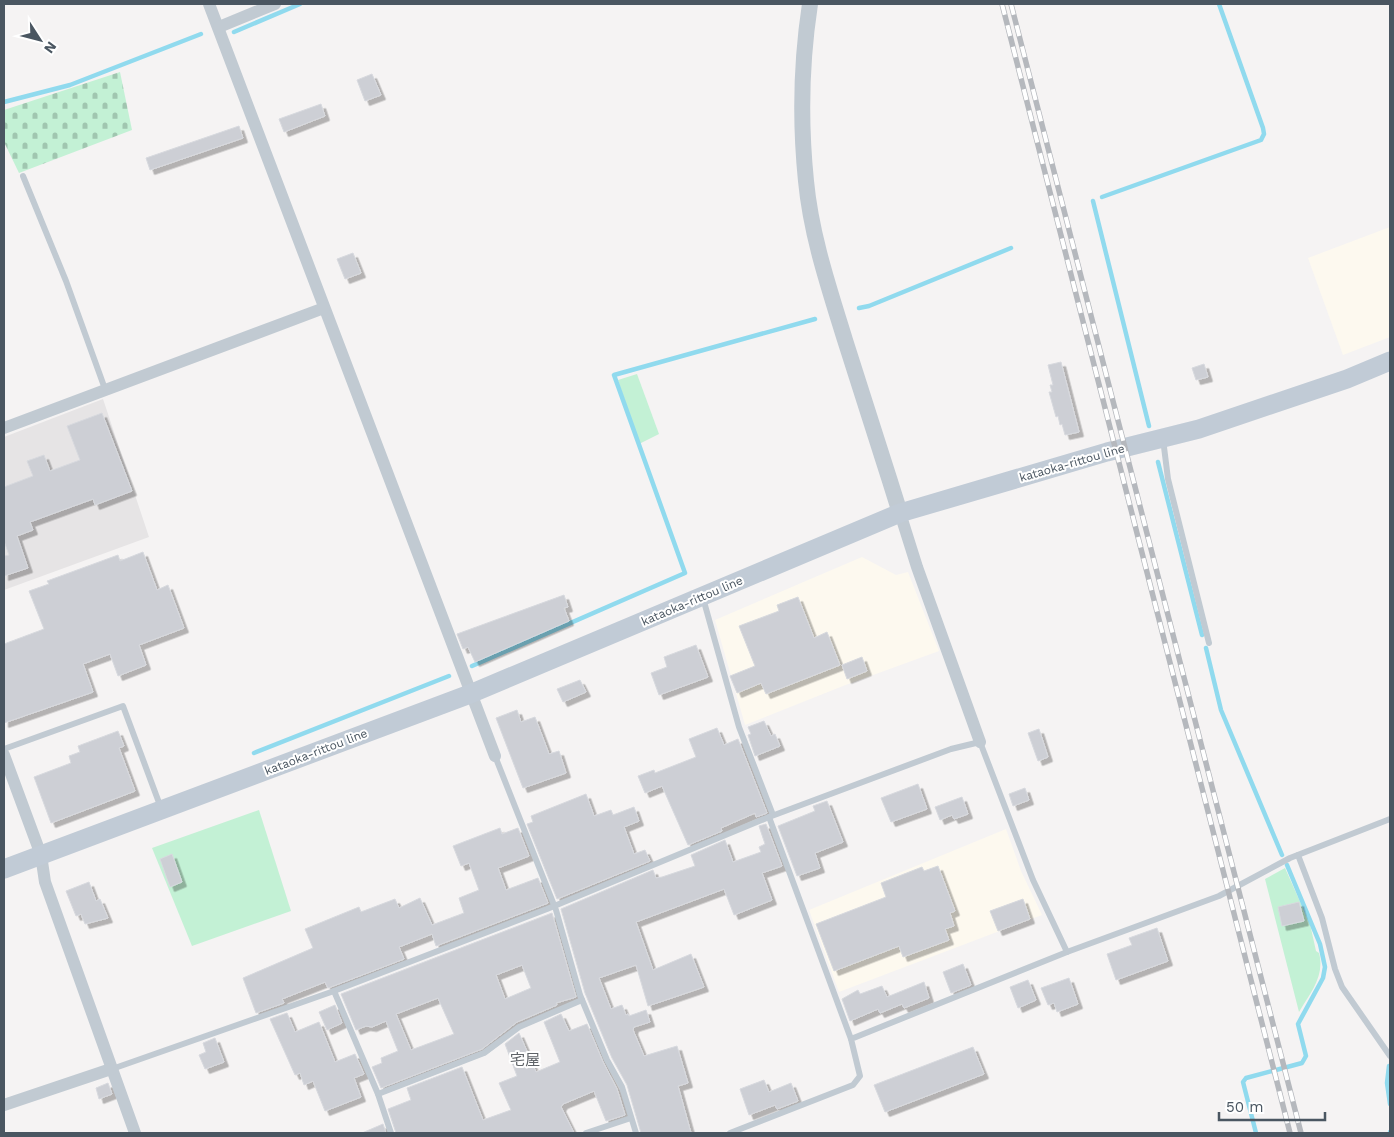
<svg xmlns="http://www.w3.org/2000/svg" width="1394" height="1137" font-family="'Work Sans','Noto Sans JP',sans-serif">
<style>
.commercial{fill:#fdf9ef}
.education{fill:#e6e4e5}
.grass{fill:#c3f1d5}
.cemetery{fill:url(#cemetery-stones)}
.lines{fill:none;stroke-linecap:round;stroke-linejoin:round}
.stream{stroke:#90daee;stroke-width:4.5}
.building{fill:#cdcfd5;stroke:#d7d9de;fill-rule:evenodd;filter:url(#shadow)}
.service{stroke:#c1cad2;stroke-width:6}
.minor{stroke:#c1cad2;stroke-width:12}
.tertiary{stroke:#c1cad2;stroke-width:16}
.secondary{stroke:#c1cbd6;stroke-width:19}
.rail-casing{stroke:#b5b8bd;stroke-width:5.5}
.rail{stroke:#fff;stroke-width:4;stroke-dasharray:11;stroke-linecap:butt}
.labels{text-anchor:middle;stroke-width:4;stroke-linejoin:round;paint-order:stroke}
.street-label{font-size:12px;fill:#4a5661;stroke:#fff}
.quarter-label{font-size:15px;fill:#5f6368;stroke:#fff}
</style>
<defs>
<pattern id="cemetery-stones" width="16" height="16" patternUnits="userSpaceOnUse" patternTransform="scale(1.25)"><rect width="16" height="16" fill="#c3f1d5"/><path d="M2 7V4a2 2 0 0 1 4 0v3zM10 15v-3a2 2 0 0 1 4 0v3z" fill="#a0c6b0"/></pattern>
<filter id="shadow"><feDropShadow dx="4.5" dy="4.5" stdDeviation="0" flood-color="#0004"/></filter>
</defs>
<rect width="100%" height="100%" fill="#f5f3f3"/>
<g class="commercial">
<polygon points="1390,227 1390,337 1343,355 1308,258"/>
<polygon points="862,557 896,575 908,572 939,651 843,686 745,725 715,620"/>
<polygon points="1006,829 1021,871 1042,915 839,992 809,910"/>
</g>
<polygon class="education" points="103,399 149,537 4,590 4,437"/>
<g class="grass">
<polygon points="637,374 659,434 639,444 618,380"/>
<polygon points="259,810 291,911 192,946 152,848"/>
<path d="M 1285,868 L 1310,924 L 1316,951 L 1319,953 C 1325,976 1311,992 1299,1012 L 1265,879 Z"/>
</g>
<polygon class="cemetery" points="120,72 132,130 19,173 4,142 4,110"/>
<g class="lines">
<g class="stream">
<polyline points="234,32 300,4"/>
<polyline points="4,102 70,85 201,34"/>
<polyline points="1102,197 1261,140 1264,134 1263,128 1219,4"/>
<polyline points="1093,201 1149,426"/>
<polyline points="859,308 869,306 1011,248"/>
<polyline points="1158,462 1202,635"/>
<polyline points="1206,648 1221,710 1282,855"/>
<polyline points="472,666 685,573 614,375 815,319"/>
<polyline points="254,753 449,676"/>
<polyline points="1389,1066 1387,1083 1390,1104"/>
<polyline points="1256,1133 1243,1082 1246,1078 1302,1063 1306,1056 1298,1024 1323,978 1325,967 1320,944 1287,865"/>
<polyline points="1390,1133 1390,1132"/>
</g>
</g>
<g class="building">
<polygon points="372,74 381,95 365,101 357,80"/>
<polygon points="321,104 325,116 284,132 279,119"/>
<polygon points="239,126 243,138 150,170 146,158"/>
<polygon points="353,253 361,273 345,279 337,259"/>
<polygon points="1061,362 1079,432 1065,435 1062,424 1060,425 1058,416 1056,417 1049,392 1052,392 1050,385 1053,385 1048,365"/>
<polygon points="1204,364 1208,377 1196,380 1192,368"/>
<polygon points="102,413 132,491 95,505 93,499 30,522 33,530 17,536 28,568 4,576 4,556 9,555 4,541 4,487 33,476 27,461 44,455 50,471 80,460 67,426"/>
<polygon points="143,552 157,590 168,585 184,628 139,645 146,665 118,676 110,654 83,664 93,692 4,723 4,644 44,629 29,591 49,584 47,581 118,555 120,561"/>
<polygon points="564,595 568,607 564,608 569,621 475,662 468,647 463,649 457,634"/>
<polygon points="798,597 814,638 827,632 840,665 766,694 761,683 737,693 730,676 755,666 739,626 779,611 777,605"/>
<polygon points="696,645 708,677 659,695 651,673 667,667 664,657"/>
<polygon points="862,657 867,671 847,679 842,665"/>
<polygon points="580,680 586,692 563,702 557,689"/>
<polygon points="517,710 521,722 535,717 549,754 559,751 566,773 523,788 496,718"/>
<polygon points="764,721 771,736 775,734 780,746 755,756 748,735 751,734 748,727"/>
<polygon points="717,728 724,745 738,739 767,813 756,817 755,813 721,828 722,831 688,845 662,786 645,793 638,776 654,770 655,773 696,757 689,739"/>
<polygon points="1039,729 1048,757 1038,761 1028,733"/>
<polygon points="118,731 124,746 119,748 135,791 51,823 34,777 71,763 69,756 80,752 78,746"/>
<polygon points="918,784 927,809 891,822 881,798"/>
<polygon points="1025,788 1029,800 1013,806 1009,794"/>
<polygon points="586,794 594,816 611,810 613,815 634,807 639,821 624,827 634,854 645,850 650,861 557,899 527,824 533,822 531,816"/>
<polygon points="962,797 968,814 954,819 952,815 940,820 935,807"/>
<polygon points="827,801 843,842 815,853 820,868 797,876 778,826 815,811 813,806"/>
<polygon points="766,824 782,866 762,873 772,900 734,915 724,889 636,922 653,970 691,954 704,987 648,1006 636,965 599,978 611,1009 622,1005 626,1015 628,1014 629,1016 646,1010 650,1022 634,1027 633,1030 644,1056 677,1046 688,1083 678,1086 691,1133 641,1133 627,1085 612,1058 585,993 561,909 653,870 656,878 662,877 695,866 691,855 725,840 733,862 761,852 759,847 765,844 759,826"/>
<polygon points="500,828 502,834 518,828 529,856 498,868 506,890 538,878 548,903 436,946 432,934 399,947 404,959 328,988 325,982 282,999 284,1003 256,1013 243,978 313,948 305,929 359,907 361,912 395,899 399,908 420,898 432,925 464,913 459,898 479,890 469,863 461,866 453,846"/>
<polygon points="172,854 182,882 170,887 160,859"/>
<polygon points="938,866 955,911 950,913 954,926 945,929 949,940 903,957 899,946 834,971 816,924 886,897 881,883 922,867 924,871"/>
<polygon points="89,882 96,901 100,899 108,918 85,924 81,914 76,916 66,891"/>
<polygon points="1023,899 1030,919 998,931 990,911"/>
<polygon points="1299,902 1304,921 1282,926 1278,907"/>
<path d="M 552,913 L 576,997 L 556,1003 L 557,1005 L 517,1022 L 482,1049 L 381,1088 L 372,1067 L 382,1063 L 381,1058 L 398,1051 L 386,1021 L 372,1027 L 366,1026 L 356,1030 L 341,994 ZM 522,965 L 531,988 L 505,999 L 496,975 ZM 438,998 L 454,1034 L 411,1050 L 396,1014 Z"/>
<polygon points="1157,928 1168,961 1116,980 1107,954 1132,945 1129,938"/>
<polygon points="963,964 971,985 951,993 943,972"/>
<polygon points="1069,978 1078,1004 1057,1012 1054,1003 1048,1005 1041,988"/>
<polygon points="1028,980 1036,1000 1018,1008 1010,987"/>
<polygon points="924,982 929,998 904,1008 902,1004 880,1013 878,1009 850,1021 842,999 858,990 860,994 882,986 887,997"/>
<polygon points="335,1005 342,1023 327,1030 319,1012"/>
<polygon points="287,1013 295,1032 319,1022 335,1062 355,1054 364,1074 354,1078 361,1097 325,1111 313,1081 304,1085 300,1073 295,1075 270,1019"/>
<polygon points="561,1014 569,1031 587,1024 603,1062 617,1089 625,1115 606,1121 594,1091 563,1104 561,1107 574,1133 396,1133 388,1109 411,1100 407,1088 462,1067 483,1120 511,1110 499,1083 517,1076 505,1044 519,1033 536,1072 560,1062 544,1022"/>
<polygon points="215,1038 224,1062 205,1069 199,1055 206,1052 203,1043"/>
<polygon points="973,1047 984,1074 885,1112 874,1085"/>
<polygon points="764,1080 769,1092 791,1083 798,1101 777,1109 775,1105 749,1115 740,1089"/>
<polygon points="108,1083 112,1094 99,1099 96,1088"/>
<polygon points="383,1124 386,1133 362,1133"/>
</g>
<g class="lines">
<g class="service">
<polyline points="23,176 66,281 105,389"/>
<polyline points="1163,439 1168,479 1209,643"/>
<polyline points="703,598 739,727 773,815"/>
<polyline points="4,749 123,706 161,808"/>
<polyline points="495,756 556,910 580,995 607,1060 622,1087 636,1133"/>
<polyline points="769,817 851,1039"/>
<polyline points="1298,855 1322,918 1335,969 1342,987 1390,1056"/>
<polyline points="334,991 378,1094 391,1133"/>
<polyline points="112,1069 334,991 547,909 769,817 951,749 980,742 1033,880 1067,952"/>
<polyline points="378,1094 484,1053 519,1027 582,1000"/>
<polyline points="586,1133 631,1118"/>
<polyline points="730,1133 853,1085 860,1076 851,1039 1067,952 1219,896 1290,858 1390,819"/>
</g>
<g class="minor">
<polyline points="209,4 495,756"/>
<polyline points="219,27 275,4"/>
<polyline points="4,428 324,308"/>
<polyline points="900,513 917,567 980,742"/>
<polyline points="4,755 41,855 45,882 135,1133"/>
<polyline points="4,1105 111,1069"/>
</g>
<path class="tertiary" d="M 810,4 C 801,63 800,122 806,181 C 811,235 829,288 845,340 C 863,397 882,455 900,513"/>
<polyline class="secondary" points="4,869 470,694 900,513 1107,452 1199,429 1347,379 1390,361"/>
<defs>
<g id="rail">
<polyline points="1002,4 1290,1133"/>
<polyline points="1011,4 1301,1133"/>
</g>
</defs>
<use href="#rail" class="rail-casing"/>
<use href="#rail" class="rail"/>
</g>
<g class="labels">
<g class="street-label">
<text transform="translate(1072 463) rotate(-16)" y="4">kataoka-rittou line</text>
<text transform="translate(692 601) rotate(-23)" y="4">kataoka-rittou line</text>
<text transform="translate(316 752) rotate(-21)" y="4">kataoka-rittou line</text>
</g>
<g class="quarter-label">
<text x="525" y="1065">宅屋</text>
</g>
</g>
<rect width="1394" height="1137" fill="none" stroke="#4a5661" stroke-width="10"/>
<g transform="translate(40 40) rotate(126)" stroke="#ffffff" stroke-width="4" paint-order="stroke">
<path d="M0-4L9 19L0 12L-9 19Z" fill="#4a5661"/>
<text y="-8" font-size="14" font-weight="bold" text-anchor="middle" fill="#4a5661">N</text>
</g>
<path d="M1219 1112v8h106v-8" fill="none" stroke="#4a5661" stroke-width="2.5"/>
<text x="1226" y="1112" font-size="15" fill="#4a5661" stroke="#ffffff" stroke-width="4" paint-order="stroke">50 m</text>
</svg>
